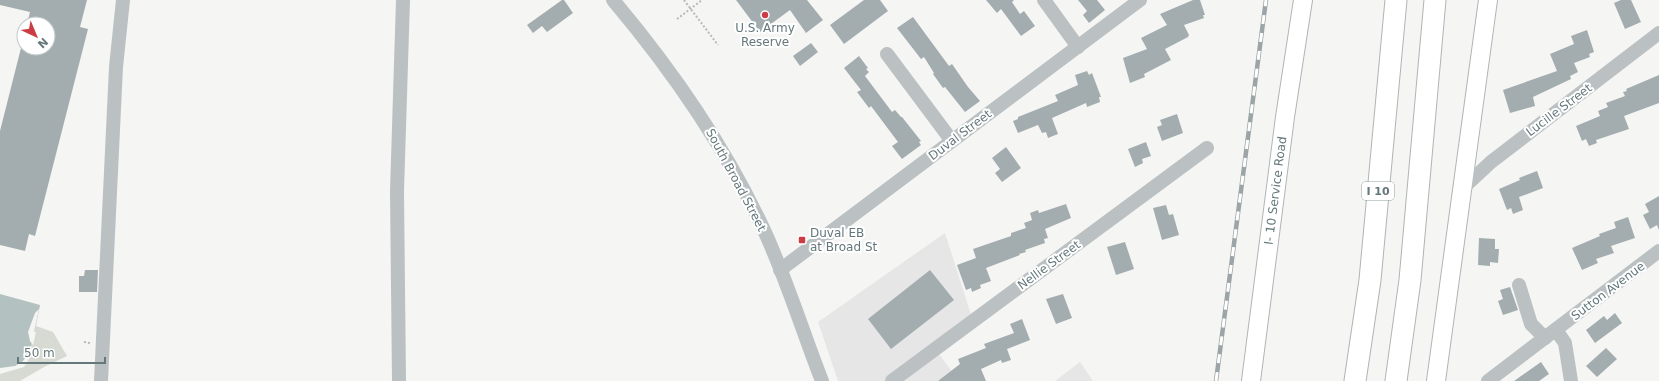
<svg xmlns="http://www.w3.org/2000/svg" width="1659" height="381" font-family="'DejaVu Sans',sans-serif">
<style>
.built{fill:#e6e6e6}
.green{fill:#d7dad2}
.water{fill:#b3c1c1}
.pier{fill:#f5f5f3}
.building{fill:#a3adaf}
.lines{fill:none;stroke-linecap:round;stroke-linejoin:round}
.major-casing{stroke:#afb5b6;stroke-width:20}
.highway-casing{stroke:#afb4b5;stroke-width:23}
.path{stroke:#b5baba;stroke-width:2;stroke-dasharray:2 2;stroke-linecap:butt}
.minor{stroke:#bbc1c2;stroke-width:14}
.major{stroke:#fff;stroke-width:18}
.highway{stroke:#fff;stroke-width:21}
.rail-casing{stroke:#9ba4a6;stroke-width:4.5}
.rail{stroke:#fff;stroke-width:3;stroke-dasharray:9;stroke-linecap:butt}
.poi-dot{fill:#cc3c45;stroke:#fff;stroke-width:1.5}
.labels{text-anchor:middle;stroke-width:4;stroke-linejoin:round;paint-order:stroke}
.shield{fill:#fff;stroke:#92a0a2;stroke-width:1}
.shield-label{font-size:11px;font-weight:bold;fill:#64777a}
.poi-label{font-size:12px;fill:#64777a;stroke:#fff}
.street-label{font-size:12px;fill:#64777a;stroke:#fff}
</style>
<rect width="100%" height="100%" fill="#f5f5f3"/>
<g class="built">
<polygon points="945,233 975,327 939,354 959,381 838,381 818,322"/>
<polygon points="1080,362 1093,381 1055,381"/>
</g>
<polygon class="green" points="40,305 36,326 53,332 67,356 44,367 20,381 0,381 0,354"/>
<polygon class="water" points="0,294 40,305 29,355 23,366 0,372"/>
<g class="pier">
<polygon points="39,309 34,332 36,332 33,345 30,341 28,332 35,313"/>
<polygon points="31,349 33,350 31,356 24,367 0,374 0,368 15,366 23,361"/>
</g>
<g class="building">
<polygon points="0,0 87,0 80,27 88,29 35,236 29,234 25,251 0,245 0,131 21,48 48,48 48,24 27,24 30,12 0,5"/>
<polygon points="562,0 564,0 573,13 547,32 542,26 533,33 527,25"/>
<polygon points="736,0 807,0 823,20 806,33 790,10 760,32"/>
<polygon points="864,0 880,0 888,11 844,44 830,25"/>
<polygon points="986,0 1014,0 1012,2 1020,14 1024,11 1035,26 1021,36 1001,9 997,13"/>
<polygon points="1078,0 1097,0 1105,10 1089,23 1083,15 1087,11"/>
<polygon points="1193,0 1200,0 1205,15 1203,15 1204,18 1184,25 1189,35 1188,37 1165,49 1171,60 1144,74 1145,77 1130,83 1123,58 1147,49 1141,38 1167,25 1160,14"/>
<polygon points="1621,0 1631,0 1641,22 1625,29 1614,3"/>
<polygon points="913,17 949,66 952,64 968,87 980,101 965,112 945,87 943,88 933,74 934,73 924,57 921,59 897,28"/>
<polygon points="1587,30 1594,52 1589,54 1590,57 1574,63 1578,72 1570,76 1571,79 1533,97 1535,106 1510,113 1503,90 1557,71 1550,54 1574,44 1571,36"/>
<polygon points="811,43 818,52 800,66 793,56"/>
<polygon points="859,56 868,68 866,69 869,72 865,76 892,112 895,110 901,117 902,117 921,141 919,142 921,145 902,159 892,146 898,142 871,106 869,108 857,92 861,90 844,68"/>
<polygon points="1087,71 1089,75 1092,73 1101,97 1099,97 1100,102 1087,107 1086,103 1052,118 1058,134 1048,138 1046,132 1042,133 1038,125 1018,133 1013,121 1018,119 1018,117 1058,101 1055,95 1078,85 1075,75"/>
<polygon points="1659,75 1659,103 1624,116 1629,129 1596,140 1597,143 1589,146 1586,139 1582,141 1576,126 1600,116 1598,111 1608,107 1606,103 1625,96 1623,92 1627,91 1626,89"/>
<polygon points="1177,114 1183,133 1162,141 1157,127 1162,125 1160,120"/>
<polygon points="1146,142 1151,156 1142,159 1143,163 1135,167 1128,149"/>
<polygon points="1006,147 1021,168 1002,182 995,173 1000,169 992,158"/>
<polygon points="1537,171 1543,188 1519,197 1523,210 1513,214 1511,208 1507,210 1499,189 1520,180 1519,178"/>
<polygon points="1659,196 1659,230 1657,225 1650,229 1643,215 1649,212 1645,204"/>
<polygon points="1066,204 1071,218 1045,229 1048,238 1044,239 1045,243 1025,250 1026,252 1019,254 1020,255 986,268 991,281 980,285 981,288 972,292 971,288 966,290 957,265 976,258 973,249 1011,236 1011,233 1026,228 1024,223 1032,220 1030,213 1038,210 1039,213"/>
<polygon points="1166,205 1169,215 1173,214 1179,235 1162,240 1153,208"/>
<polygon points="1628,217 1635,238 1611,246 1614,253 1596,259 1598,263 1582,270 1572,248 1600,236 1599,234 1616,228 1614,222"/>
<polygon points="1479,238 1495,239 1495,249 1499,249 1498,263 1490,262 1490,266 1478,265"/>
<polygon points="1125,242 1134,269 1116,275 1107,247"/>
<polygon points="85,270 98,270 97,292 79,292 79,276 84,276"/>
<polygon points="930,270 954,300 891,349 868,319"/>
<polygon points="1510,287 1518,310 1503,315 1498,301 1503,299 1500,290"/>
<polygon points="1063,294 1072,318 1056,324 1046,299"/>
<polygon points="1615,313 1622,323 1595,343 1586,330 1604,316 1607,320"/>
<polygon points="1022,319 1030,340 1007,349 1011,360 1002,363 1001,360 981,369 986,381 938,381 960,364 958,359 986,348 984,344 1014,333 1010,324"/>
<polygon points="1606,348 1617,359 1597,377 1586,366"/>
<polygon points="1541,362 1549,374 1539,381 1514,381"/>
</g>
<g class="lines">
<defs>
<g id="major">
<path id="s1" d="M 1251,381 L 1285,117 L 1303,0"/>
<polyline points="1436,381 1488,0"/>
</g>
<g id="highway">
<polyline points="1355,381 1370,280 1396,0"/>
<polyline points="1396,381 1410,280 1435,0"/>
</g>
</defs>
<use href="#major" class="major-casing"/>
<use href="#highway" class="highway-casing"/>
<g class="path">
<polyline points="684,0 718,45"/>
<polyline points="677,19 702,0"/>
<polyline points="84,342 90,343"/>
</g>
<g class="minor">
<path d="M 613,0 C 672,70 724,145 763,228 C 786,277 802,330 822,381"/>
<polyline points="1044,0 1078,47"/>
<polyline points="887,54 952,141"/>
<polyline points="1462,189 1491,162 1659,33"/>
<polyline points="780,270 1140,0"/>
<polyline points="1519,285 1531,324 1545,338"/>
<polyline points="1556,330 1565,343 1571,381"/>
<polyline points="101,381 116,67 123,0"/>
<polyline points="399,381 397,191 403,0"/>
<polyline points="892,381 1207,148"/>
<polyline points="1488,381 1659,251"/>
</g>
<use href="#major" class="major"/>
<use href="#highway" class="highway"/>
<defs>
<polyline id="rail" points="1216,381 1266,0"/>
</defs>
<use href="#rail" class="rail-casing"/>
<use href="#rail" class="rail"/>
</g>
<g class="poi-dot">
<circle cx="765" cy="15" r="4"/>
<rect x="798" y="236" width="8" height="8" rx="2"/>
</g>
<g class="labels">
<rect class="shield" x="1362" y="182" width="32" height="18" rx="3"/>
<g class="shield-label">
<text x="1378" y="195">I 10</text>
</g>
<g class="poi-label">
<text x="765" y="32">U.S. Army<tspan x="765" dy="14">Reserve</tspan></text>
<text x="810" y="237" text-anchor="start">Duval EB<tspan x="810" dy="14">at Broad St</tspan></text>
</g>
<g class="street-label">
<text transform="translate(1559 110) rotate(-37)" y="4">Lucille Street</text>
<text transform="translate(960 135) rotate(-37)" y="4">Duval Street</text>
<text transform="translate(736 180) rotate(62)" y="4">South Broad Street</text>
<text dy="4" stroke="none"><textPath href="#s1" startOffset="192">I- 10 Service Road</textPath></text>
<text transform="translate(1049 265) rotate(-36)" y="4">Nellie Street</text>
<text transform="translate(1608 291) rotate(-37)" y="4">Sutton Avenue</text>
</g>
</g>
<g transform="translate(36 36) rotate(136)"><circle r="19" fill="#ffffff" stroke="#c1c9ca"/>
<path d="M0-3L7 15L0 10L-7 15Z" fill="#cc3c45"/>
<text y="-6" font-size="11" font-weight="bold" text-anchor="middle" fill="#64777a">N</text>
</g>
<path d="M18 357v6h87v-6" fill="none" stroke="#64777a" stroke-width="2"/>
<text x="24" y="357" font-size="12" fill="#64777a" stroke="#ffffff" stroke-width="3" paint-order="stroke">50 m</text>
</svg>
